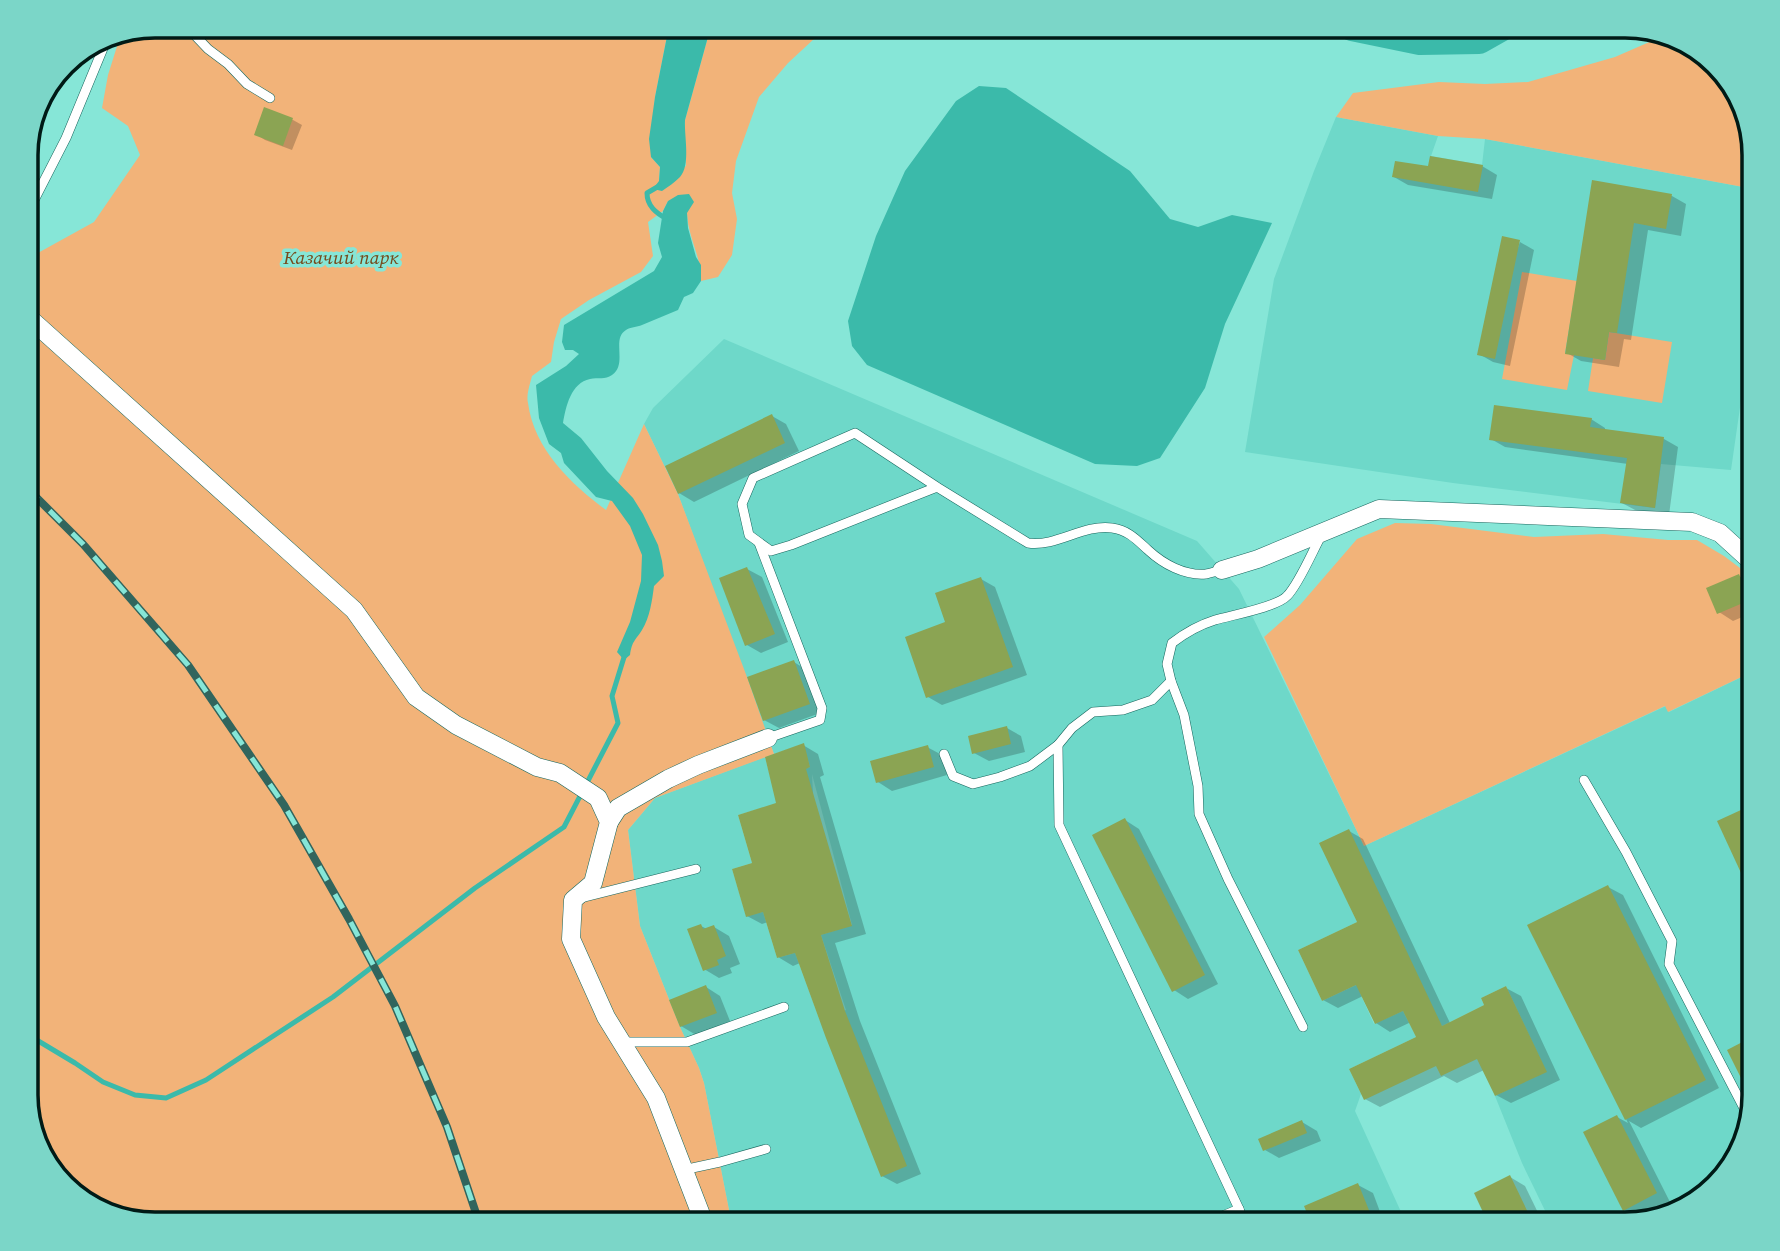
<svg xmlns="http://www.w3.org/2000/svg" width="1780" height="1251" font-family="'Source Serif 4',serif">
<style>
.built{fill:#6ed8c9;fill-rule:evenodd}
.green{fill:#f2b379}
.water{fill:#3bbaaa}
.shadow{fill:#0003}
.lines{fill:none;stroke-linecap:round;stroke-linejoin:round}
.stream{stroke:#3bbaaa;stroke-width:5}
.river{stroke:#3bbaaa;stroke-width:30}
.building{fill:#8ba453}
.lane-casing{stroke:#17665d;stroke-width:10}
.street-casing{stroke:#17665d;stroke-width:19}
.lane{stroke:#fff;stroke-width:9}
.street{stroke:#fff;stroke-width:18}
.rail-casing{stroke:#31655d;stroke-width:8}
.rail{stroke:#86e6d7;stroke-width:5;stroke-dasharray:16;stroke-linecap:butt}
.labels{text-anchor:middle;stroke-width:7;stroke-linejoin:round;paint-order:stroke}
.park-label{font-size:19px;font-style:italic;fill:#764a1c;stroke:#86e6d7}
.rim{fill:none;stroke:#001a16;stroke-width:3.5}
</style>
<rect width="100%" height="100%" fill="#86e6d7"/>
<g class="built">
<polygon points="1336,117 1438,136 1431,156 1482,165 1485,139 1754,189 1754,310 1731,470 1661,464 1655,508 1453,483 1245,452 1274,279 1314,171"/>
<path d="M 724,339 L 1197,541 L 1239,589 L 1364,846 L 1666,706 L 1669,712 L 1754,671 L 1754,1096 L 1727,1174 L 1682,1211 L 1624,1225 L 1552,1225 L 1522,1163 L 1495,1096 L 1546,1071 L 1506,986 L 1481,998 L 1484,1005 L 1442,1026 L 1320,843 L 1357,922 L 1298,950 L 1322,1001 L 1382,973 L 1386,981 L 1360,993 L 1374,1024 L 1403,1011 L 1416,1037 L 1349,1069 L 1361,1094 L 1355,1111 L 1407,1225 L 732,1225 L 704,1083 L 699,1068 L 680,1027 L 640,926 L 628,830 L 655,798 L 765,757 L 771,780 L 810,767 L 803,744 L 774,754 L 678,494 L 644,424 L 653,408 ZM 812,774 L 852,925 L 821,935 L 846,1010 L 820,1021 L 795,953 L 777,958 L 763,912 L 746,916 L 732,869 L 752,863 L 738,815 L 813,793 Z"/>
</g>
<g class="green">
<path d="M 156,26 L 669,26 L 655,97 L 651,157 L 660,167 L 659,181 L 686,166 L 684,134 L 685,120 L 711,26 L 828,26 L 788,63 L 759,97 L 736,161 L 732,193 L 737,219 L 732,255 L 718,277 L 701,281 C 702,258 688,238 687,213 L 668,201 L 663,211 L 648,222 L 653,256 L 641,272 L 589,300 L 561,319 L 554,342 L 551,362 L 532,376 C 530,384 526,395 528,403 C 534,449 571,484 606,510 L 644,424 L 678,494 L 747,677 L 774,754 L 655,798 L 628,830 L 640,926 L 680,1027 L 699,1068 L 704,1083 L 732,1225 L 155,1225 L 77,1198 L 40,1153 L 27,1103 L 27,259 L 94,222 L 140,155 L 128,126 L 102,108 L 108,75 L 119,40 Z"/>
<polygon points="1654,40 1677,44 1703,53 1740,98 1754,155 1754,189 1485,139 1438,136 1336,117 1353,93 1439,82 1485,84 1528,82 1615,57"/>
<polygon points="1522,272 1577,281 1565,353 1574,355 1567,390 1502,379"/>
<polygon points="1609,332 1672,342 1662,403 1588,391 1593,358 1605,360"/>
<polygon points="1395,523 1431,524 1534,537 1603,534 1668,540 1697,540 1724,556 1748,574 1754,589 1754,671 1668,712 1665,706 1364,846 1264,637 1300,605 1357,539"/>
</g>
<g class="water">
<path d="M 669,26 L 711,26 L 685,120 C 684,136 691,165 680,177 C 675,182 668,187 662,191 L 653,189 L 659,181 L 660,167 L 651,157 L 649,139 L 655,97 Z"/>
<polygon points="979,86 1006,88 1130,171 1170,219 1198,227 1232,215 1272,223 1225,324 1205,388 1160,458 1137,466 1095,464 867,365 852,346 848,321 876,236 905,171 956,101"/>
<path d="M 689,194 L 694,202 L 687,213 L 688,228 L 696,257 L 701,265 L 701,281 L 693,293 L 684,297 L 678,310 C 666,315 654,320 642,325 C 637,327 630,327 626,330 C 611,339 628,364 612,375 C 605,380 598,377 590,379 C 571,383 566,406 563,423 L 581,438 L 607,471 L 633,498 L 643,514 L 658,545 L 662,561 L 664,576 L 654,586 C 652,601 650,617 642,630 C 635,641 632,641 630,655 L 624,660 L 617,652 L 630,622 L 641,581 L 642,555 L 630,526 L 612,501 L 596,497 L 564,463 L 561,453 L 549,444 L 539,418 L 536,385 L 566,366 L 579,354 L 573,350 L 565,350 L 562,342 L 564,325 L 654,271 L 662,257 L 658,243 L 663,211 L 668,201 L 678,195 Z"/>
</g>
<g class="shadow">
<polygon points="265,109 293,120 302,125 292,150 265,140 256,134"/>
<polygon points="1482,166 1497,175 1492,199 1408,185 1394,177 1430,168"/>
<polygon points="1594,182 1672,196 1686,204 1681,236 1648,230 1631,340 1624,339 1619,367 1581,361 1567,353"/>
<polygon points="1520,242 1534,250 1510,366 1493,362 1479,354"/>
<polygon points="772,416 786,424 799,451 694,502 679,493"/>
<polygon points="1591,419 1605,428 1605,431 1664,439 1678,447 1669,515 1637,511 1622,503 1628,464 1505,447 1491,439"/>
<polygon points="747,569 762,577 788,642 761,653 747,645"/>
<polygon points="1739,576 1753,584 1754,612 1733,621 1719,612"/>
<polygon points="981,579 995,587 1027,675 942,705 928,697 947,623"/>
<polygon points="794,662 808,671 823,712 779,728 764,720"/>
<polygon points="1007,728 1021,736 1025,752 989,761 974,753"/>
<polygon points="803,745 818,754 824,775 820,777 866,934 835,943 860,1021 921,1174 897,1184 882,1176 800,963 793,966 778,957 768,922 762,924 747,916 754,864"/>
<polygon points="927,747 942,755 947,775 892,791 878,782"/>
<polygon points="1125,820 1139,829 1218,984 1188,999 1174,990"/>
<polygon points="1349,831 1363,839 1450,1023 1486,1006 1506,988 1521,996 1560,1080 1511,1103 1496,1095 1484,1070 1457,1083 1444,1076 1380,1107 1365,1099 1418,1038 1411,1022 1390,1032 1376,1023 1363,996 1338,1008 1323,1000 1359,923"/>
<polygon points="1608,887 1623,895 1719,1088 1641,1128 1629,1121 1670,1202 1639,1218 1624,1210 1617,1117 1628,1123 1530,926"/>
<polygon points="701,926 707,929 714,927 729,936 740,964 730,968 732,973 719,978 704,969"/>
<polygon points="706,987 720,996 730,1021 696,1035 681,1026"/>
<polygon points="1302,1122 1317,1131 1321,1141 1279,1158 1265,1150"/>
<polygon points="1510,1177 1525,1186 1544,1225 1491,1225"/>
<polygon points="1358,1185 1373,1193 1385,1225 1314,1225"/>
</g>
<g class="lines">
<g class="stream">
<path d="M 659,186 L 647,193 C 647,206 656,213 667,219"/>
<polyline points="27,1037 35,1039 75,1063 103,1082 135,1095 166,1098 206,1080 333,997 475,888 564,827 618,723 612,696 625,654"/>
</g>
<polyline class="river" points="1352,26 1420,40 1479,39 1502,26"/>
</g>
<g class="building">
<polygon points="264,107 293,118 283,146 254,135"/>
<polygon points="1430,156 1483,165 1478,192 1392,177 1395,161 1428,166"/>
<polygon points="1592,180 1672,194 1666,229 1634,223 1617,333 1609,332 1605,360 1565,354"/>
<polygon points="1502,236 1520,240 1495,359 1477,355"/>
<polygon points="1494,405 1592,418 1590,427 1664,437 1655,508 1620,503 1627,458 1489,440"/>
<polygon points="772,414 785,443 678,494 665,466"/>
<polygon points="747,567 775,634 745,646 719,578"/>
<polygon points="1739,574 1750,600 1717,614 1706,588"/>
<polygon points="981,577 1013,667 926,698 905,637 945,622 935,593"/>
<polygon points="794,660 810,704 763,721 747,677"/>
<polygon points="1007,726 1011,744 972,754 968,736"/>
<polygon points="804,743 810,767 806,769 852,926 821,935 845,1011 907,1166 881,1177 826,1038 795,953 777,958 763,912 746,917 732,869 752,863 738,815 776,803 765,757"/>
<polygon points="928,745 934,767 876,783 870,761"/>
<polygon points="1754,804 1754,901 1717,821"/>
<polygon points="1125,818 1205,975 1172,992 1092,835"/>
<polygon points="1349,829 1442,1026 1484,1005 1481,998 1506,986 1547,1072 1495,1096 1477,1059 1441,1076 1436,1066 1364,1100 1349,1069 1416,1037 1403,1011 1375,1024 1356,985 1322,1001 1298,950 1357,922 1319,843"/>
<polygon points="1608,885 1706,1080 1625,1120 1527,925"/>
<polygon points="701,924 703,929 714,925 726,956 717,960 719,965 703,971 687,929"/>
<polygon points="706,985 717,1013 680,1027 669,1000"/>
<polygon points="1754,1036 1754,1096 1752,1100 1727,1050"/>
<polygon points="1617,1115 1657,1193 1623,1211 1583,1132"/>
<polygon points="1302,1120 1307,1133 1263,1151 1258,1139"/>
<polygon points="1510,1175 1534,1225 1489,1225 1474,1193"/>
<polygon points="1358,1183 1375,1225 1312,1225 1304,1206"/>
</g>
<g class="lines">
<defs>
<g id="lane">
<polyline points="186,26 208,49 228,64 247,84 270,98"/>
<polyline points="27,214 66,138 104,46"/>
<path d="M 937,487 L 791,545 L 771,551 L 749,535 L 742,504 L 753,478 L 855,433 L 937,487 L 1028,543 C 1057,547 1083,524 1112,528 C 1128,530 1137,540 1148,550 C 1163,564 1185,576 1206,574 C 1211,573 1217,571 1222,570"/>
<polyline points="759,543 822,708 820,720 768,738"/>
<polyline points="1171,681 1152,700 1123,710 1093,712 1072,728 1058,745 1059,825 1239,1209"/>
<polyline points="944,754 953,776 973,784 1000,777 1030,766 1058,745"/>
<polyline points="1584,780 1626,852 1672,941 1669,964 1747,1114"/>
<polyline points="581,898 696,869"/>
<path d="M 1303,1027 L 1228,879 L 1199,814 L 1198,786 L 1184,715 L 1171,681 L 1167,664 L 1172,643 C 1185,633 1199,625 1215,620 C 1232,615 1277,607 1287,596 C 1299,584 1313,550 1322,534"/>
<polyline points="621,1042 687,1042 784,1007"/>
<polyline points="683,1170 720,1162 766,1149"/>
<polyline points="1201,1225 1239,1209 1245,1225"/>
</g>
<g id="street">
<polyline points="27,316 354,610 416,697 456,725 537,767 560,773 598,798 609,822 593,883 573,900 571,939 606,1017 656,1098 705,1225"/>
<polyline points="1222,570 1258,559 1379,509 1692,522 1720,533 1754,564"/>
<polyline points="609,822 618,808 668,779 698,765 768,738"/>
</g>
</defs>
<use href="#lane" class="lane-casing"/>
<use href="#street" class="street-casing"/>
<use href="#lane" class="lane"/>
<use href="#street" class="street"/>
<defs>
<polyline id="rail" points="27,488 83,544 188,665 284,805 349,919 395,1006 447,1127 480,1225"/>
</defs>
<use href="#rail" class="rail-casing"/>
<use href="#rail" class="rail"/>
</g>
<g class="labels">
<g class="park-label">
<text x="341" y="264">Казачий парк</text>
</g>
</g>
<path d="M0 0H1780V1251H0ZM155 38H1625A117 117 0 0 1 1742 155V1095A117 117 0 0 1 1625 1212H155A117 117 0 0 1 38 1095V155A117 117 0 0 1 155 38Z" fill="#7bd6c8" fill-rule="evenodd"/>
<path class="rim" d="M155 38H1625A117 117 0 0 1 1742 155V1095A117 117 0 0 1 1625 1212H155A117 117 0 0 1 38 1095V155A117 117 0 0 1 155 38Z"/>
</svg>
